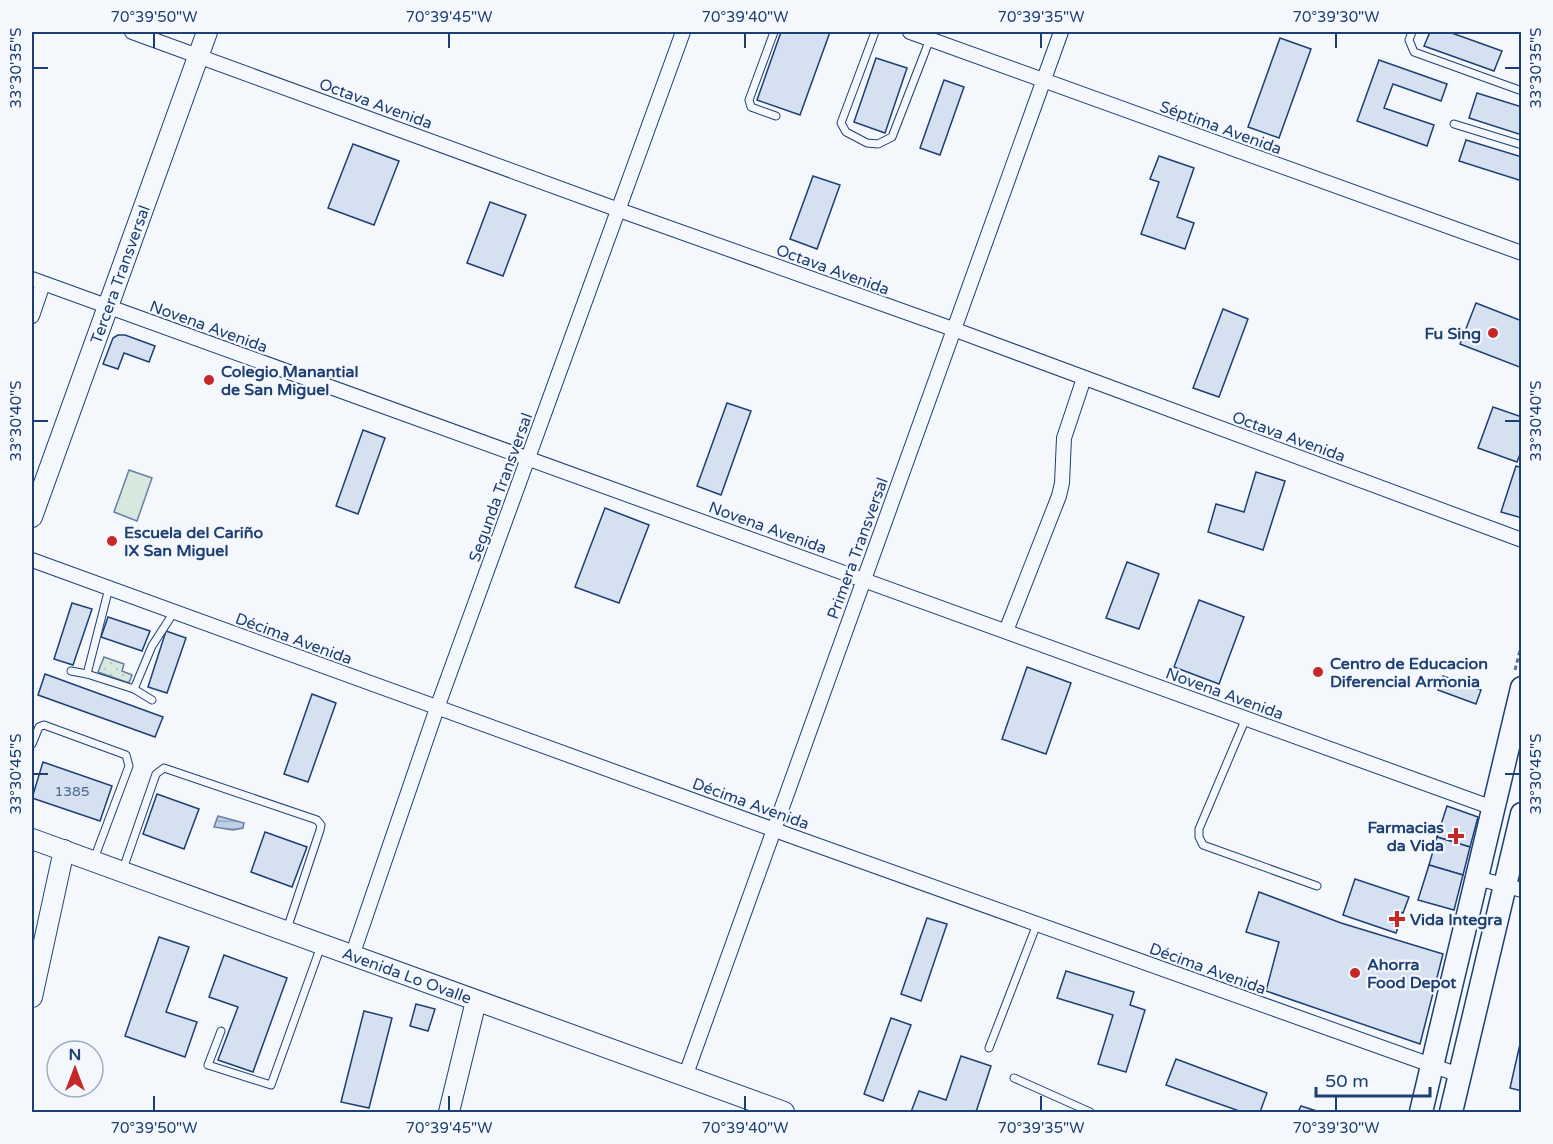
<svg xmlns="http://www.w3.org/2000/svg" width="1553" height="1144" font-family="'Varela Round',sans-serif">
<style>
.grass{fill:url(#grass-dots);stroke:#687fa3;stroke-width:1.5}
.garden{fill:#d7e8df;stroke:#687fa3;stroke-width:1.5}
.water{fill:url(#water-rules);stroke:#687fa3;stroke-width:1.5}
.building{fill:#d5e0f0;stroke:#1d3f73;stroke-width:1.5}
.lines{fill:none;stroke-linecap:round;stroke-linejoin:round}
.lane-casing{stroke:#1d3f73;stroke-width:9}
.street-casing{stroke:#1d3f73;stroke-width:16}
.secondary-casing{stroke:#1d3f73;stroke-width:22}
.primary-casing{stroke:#1d3f73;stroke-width:25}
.path{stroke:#5e769c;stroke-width:3;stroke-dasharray:4.5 3;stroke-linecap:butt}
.lane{stroke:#f4f7fb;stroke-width:7}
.street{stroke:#f4f7fb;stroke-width:14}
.secondary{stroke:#f4f7fb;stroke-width:20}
.primary{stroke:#f4f7fb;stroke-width:22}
.ticks{fill:none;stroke:#1d3f73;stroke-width:2}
.poi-dot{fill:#c62828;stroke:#f4f7fb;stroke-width:2}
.labels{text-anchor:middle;stroke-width:4.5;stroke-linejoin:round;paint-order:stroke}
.number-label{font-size:14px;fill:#4b6792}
.street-label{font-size:16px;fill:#1d3f73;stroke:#f4f7fb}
.poi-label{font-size:16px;font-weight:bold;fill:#1d3f73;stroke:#f4f7fb;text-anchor:start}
.neatline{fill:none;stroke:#1d3f73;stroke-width:2}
.ticks-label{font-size:15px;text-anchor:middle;fill:#1d3f73}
</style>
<defs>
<pattern id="grass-dots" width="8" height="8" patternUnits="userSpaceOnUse" patternTransform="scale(1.5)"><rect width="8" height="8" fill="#d7e8df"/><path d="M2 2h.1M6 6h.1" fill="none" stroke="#b8c8c3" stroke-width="1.8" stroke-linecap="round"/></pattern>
<pattern id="water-rules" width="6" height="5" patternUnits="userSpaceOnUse" patternTransform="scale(1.5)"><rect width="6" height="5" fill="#bed0e5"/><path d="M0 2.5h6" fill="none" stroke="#9aaabe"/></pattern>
</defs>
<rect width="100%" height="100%" fill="#f4f7fb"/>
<polygon class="grass" points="104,657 124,664 122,671 132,675 129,683 98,672"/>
<polygon class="garden" points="129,470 152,478 137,521 114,512"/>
<polygon class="water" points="218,816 244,823 243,828 233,830 214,827"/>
<g class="building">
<polygon points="781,32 830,32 800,115 757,100"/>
<polygon points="1430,32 1449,32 1502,51 1494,71 1424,46"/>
<polygon points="1280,38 1311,49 1279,138 1248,127"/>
<polygon points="876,58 907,68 885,133 854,122"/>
<polygon points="1379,60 1447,84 1441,101 1393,84 1384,108 1434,125 1427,146 1357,121"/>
<polygon points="944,80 964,87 940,155 920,148"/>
<polygon points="1477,93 1522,107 1522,135 1469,118"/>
<polygon points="1466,140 1522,157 1522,181 1459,161"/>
<polygon points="353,144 399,161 374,225 328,208"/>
<polygon points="1159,156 1194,168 1177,217 1194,223 1185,249 1141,234 1159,182 1150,179"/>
<polygon points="813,176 840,185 817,249 790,239"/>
<polygon points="490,202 526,215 503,276 467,263"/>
<polygon points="1476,303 1522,321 1522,368 1460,344"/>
<polygon points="1223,309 1248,319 1219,397 1193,388"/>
<polygon points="118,335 125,335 155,346 149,362 124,353 118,369 103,364 113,338"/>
<polygon points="727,403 751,411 721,495 697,486"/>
<polygon points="1493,407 1522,417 1522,449 1517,462 1478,448"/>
<polygon points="363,430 385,438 358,514 336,506"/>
<polygon points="1516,466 1522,468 1522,518 1501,512"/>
<polygon points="1256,472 1285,481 1263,550 1208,532 1216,504 1244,512"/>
<polygon points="605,508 649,525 619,603 575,587"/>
<polygon points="1127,562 1159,574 1139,629 1106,618"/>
<polygon points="1199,600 1244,617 1219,684 1174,667"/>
<polygon points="72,603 92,609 73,665 54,659"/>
<polygon points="108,617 150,631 142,651 101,637"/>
<polygon points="166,631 186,638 167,693 148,687"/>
<polygon points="1027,667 1071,683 1046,754 1002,739"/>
<polygon points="45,674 163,717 155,737 38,695"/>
<polygon points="1443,676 1481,690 1476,704 1438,690"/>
<polygon points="312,694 336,703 308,782 284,774"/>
<polygon points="43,762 112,786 100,821 32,798"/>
<polygon points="157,794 199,809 184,849 143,834"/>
<polygon points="1447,806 1478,817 1470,847 1437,837"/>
<polygon points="265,832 307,847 292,887 251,872"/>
<polygon points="1437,837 1470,847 1463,875 1429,865"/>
<polygon points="1429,865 1463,875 1454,910 1418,900"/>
<polygon points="1355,879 1409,897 1403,913 1397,911 1393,923 1399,925 1396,933 1343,915"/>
<polygon points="1259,892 1341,923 1443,954 1420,1044 1266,991 1279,942 1246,932"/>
<polygon points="927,918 947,924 921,1001 901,994"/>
<polygon points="159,937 189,947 166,1012 197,1022 185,1057 125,1036"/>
<polygon points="224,955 287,978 253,1072 218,1060 238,1007 209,997"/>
<polygon points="1066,971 1134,992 1130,1005 1145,1010 1126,1072 1098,1064 1113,1015 1057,998"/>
<polygon points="416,1004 435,1009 428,1031 410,1026"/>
<polygon points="364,1011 392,1018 369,1108 341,1102"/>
<polygon points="891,1018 911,1025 883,1101 864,1094"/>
<polygon points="1520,1044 1522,1044 1522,1091 1510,1088"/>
<polygon points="961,1056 991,1066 976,1112 911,1112 919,1091 946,1100"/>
<polygon points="1176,1059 1267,1093 1260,1112 1242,1112 1166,1085"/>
<polygon points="1301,1106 1320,1112 1298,1112"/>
</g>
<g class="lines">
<defs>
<g id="lane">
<polyline points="774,32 749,100 751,107 776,116"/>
<polyline points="875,32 841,123 846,132 867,143 878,144 892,137 930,39"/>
<polyline points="1412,32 1409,40 1414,52 1522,91"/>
<polyline points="1454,124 1522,145"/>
<polyline points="71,671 87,674 134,689 152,700"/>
<polyline points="87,674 109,588"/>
<polyline points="134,689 152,646 174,612"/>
<polyline points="1246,718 1199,829 1199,837 1203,845 1317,886"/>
<polyline points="32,744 39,727 44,725 126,755 129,766 94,859"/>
<polyline points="123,869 156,774 164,768 317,820 321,825 320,830 287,929"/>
<polyline points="221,1031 208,1065 271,1085 321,946"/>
<polyline points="989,1048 1037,924"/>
<polyline points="1014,1078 1090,1112"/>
</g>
<g id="street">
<polyline points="132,32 619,210 953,329 1522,540"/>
<polyline points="910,32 1522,253"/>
<polyline points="32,279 1493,808"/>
<polyline points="32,316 43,284"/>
<polyline points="32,560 794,837 1459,1075"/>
<polyline points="1006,631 1059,496 1062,483 1064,438 1084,378"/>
<polyline points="1477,878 1522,890"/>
<polyline points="352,956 437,708 683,32"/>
<polyline points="685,1077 1061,32"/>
</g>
<g id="secondary">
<path id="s1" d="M 32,517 L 207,32"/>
<path id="s2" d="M 32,839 L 784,1112"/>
<polyline points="32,997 64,850"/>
<polyline points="449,1112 476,1001"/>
</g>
<g id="primary">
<polyline points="1421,1112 1522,688"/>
<polyline points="1451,1112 1522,814"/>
</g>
</defs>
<use href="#lane" class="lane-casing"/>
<use href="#street" class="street-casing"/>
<use href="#secondary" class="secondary-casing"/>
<use href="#primary" class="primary-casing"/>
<polyline class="path" points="1515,670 1522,643"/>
<use href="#lane" class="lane"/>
<use href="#street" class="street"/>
<use href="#secondary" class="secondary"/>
<use href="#primary" class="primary"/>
</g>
<path class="ticks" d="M 154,33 L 154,48M 449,33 L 449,48M 745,33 L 745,48M 1041,33 L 1041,48M 1336,33 L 1336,48M 33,68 L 48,68M 1505,68 L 1520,68M 33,421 L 48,421M 1505,421 L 1520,421M 33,774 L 48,774M 1505,774 L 1520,774M 154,1096 L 154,1111M 449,1096 L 449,1111M 745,1096 L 745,1111M 1041,1096 L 1041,1111M 1336,1096 L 1336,1111"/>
<g class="poi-dot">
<circle cx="1493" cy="333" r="6"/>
<circle cx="209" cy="380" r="6"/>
<circle cx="112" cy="541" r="6"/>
<circle cx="1318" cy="672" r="6"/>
<path d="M1453 827h6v6h6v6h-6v6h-6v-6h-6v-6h6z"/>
<path d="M1394 910h6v6h6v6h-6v6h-6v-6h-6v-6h6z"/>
<circle cx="1355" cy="973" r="6"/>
</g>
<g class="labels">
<g class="number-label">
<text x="72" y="796">1385</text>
</g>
<g class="street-label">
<text transform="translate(376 103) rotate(20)" y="6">Octava Avenida</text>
<text transform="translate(1221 127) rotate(20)" y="6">Séptima Avenida</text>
<text transform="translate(833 269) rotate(20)" y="6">Octava Avenida</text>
<text dy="6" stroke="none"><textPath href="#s1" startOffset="258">Tercera Transversal</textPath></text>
<text transform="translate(209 326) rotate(20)" y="6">Novena Avenida</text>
<text transform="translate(1289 436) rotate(20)" y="6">Octava Avenida</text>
<text transform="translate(500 487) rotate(-70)" y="6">Segunda Transversal</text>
<text transform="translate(768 527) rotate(20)" y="6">Novena Avenida</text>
<text transform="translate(857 548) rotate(-70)" y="6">Primera Transversal</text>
<text transform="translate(294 638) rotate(20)" y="6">Décima Avenida</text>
<text transform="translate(1225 693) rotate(20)" y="6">Novena Avenida</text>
<text transform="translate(751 803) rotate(20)" y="6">Décima Avenida</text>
<text transform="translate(1208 968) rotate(20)" y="6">Décima Avenida</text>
<text dy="6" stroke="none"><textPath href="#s2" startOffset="399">Avenida Lo Ovalle</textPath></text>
</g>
<g class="poi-label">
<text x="1481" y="339" text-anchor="end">Fu Sing</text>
<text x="221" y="377">Colegio Manantial<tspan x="221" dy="18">de San Miguel</tspan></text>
<text x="124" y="538">Escuela del Cariño<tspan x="124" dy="18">IX San Miguel</tspan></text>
<text x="1330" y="669">Centro de Educacion<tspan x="1330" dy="18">Diferencial Armonia</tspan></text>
<text x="1444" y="833" text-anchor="end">Farmacias<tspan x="1444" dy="18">da Vida</tspan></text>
<text x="1410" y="925">Vida Integra</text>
<text x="1367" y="970">Ahorra<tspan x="1367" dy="18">Food Depot</tspan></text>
</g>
</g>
<rect width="1553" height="1144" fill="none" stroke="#f4f7fb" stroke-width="66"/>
<g transform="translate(75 1069)"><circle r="28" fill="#f4f7fb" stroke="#9eadc5" stroke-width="1.5"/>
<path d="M0-4.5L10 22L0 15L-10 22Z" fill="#c62828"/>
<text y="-9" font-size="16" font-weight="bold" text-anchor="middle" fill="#1d3f73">N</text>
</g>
<path d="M1316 1087v9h114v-9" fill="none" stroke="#1d3f73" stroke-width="3"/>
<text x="1325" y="1087" font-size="18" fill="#1d3f73" stroke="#f4f7fb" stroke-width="4.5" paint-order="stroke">50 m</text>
<rect x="33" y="33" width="1487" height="1078" class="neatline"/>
<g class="ticks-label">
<text x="154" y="22">70°39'50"W</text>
<text x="449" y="22">70°39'45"W</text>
<text x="745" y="22">70°39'40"W</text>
<text x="1041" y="22">70°39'35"W</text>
<text x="1336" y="22">70°39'30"W</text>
<text transform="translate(16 68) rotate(-90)" y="5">33°30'35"S</text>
<text transform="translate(1536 68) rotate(-90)" y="5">33°30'35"S</text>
<text transform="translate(16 421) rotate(-90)" y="5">33°30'40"S</text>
<text transform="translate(1536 421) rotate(-90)" y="5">33°30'40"S</text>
<text transform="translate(16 774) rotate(-90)" y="5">33°30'45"S</text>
<text transform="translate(1536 774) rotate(-90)" y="5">33°30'45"S</text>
<text x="154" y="1133">70°39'50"W</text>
<text x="449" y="1133">70°39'45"W</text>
<text x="745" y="1133">70°39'40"W</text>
<text x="1041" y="1133">70°39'35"W</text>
<text x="1336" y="1133">70°39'30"W</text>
</g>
</svg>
